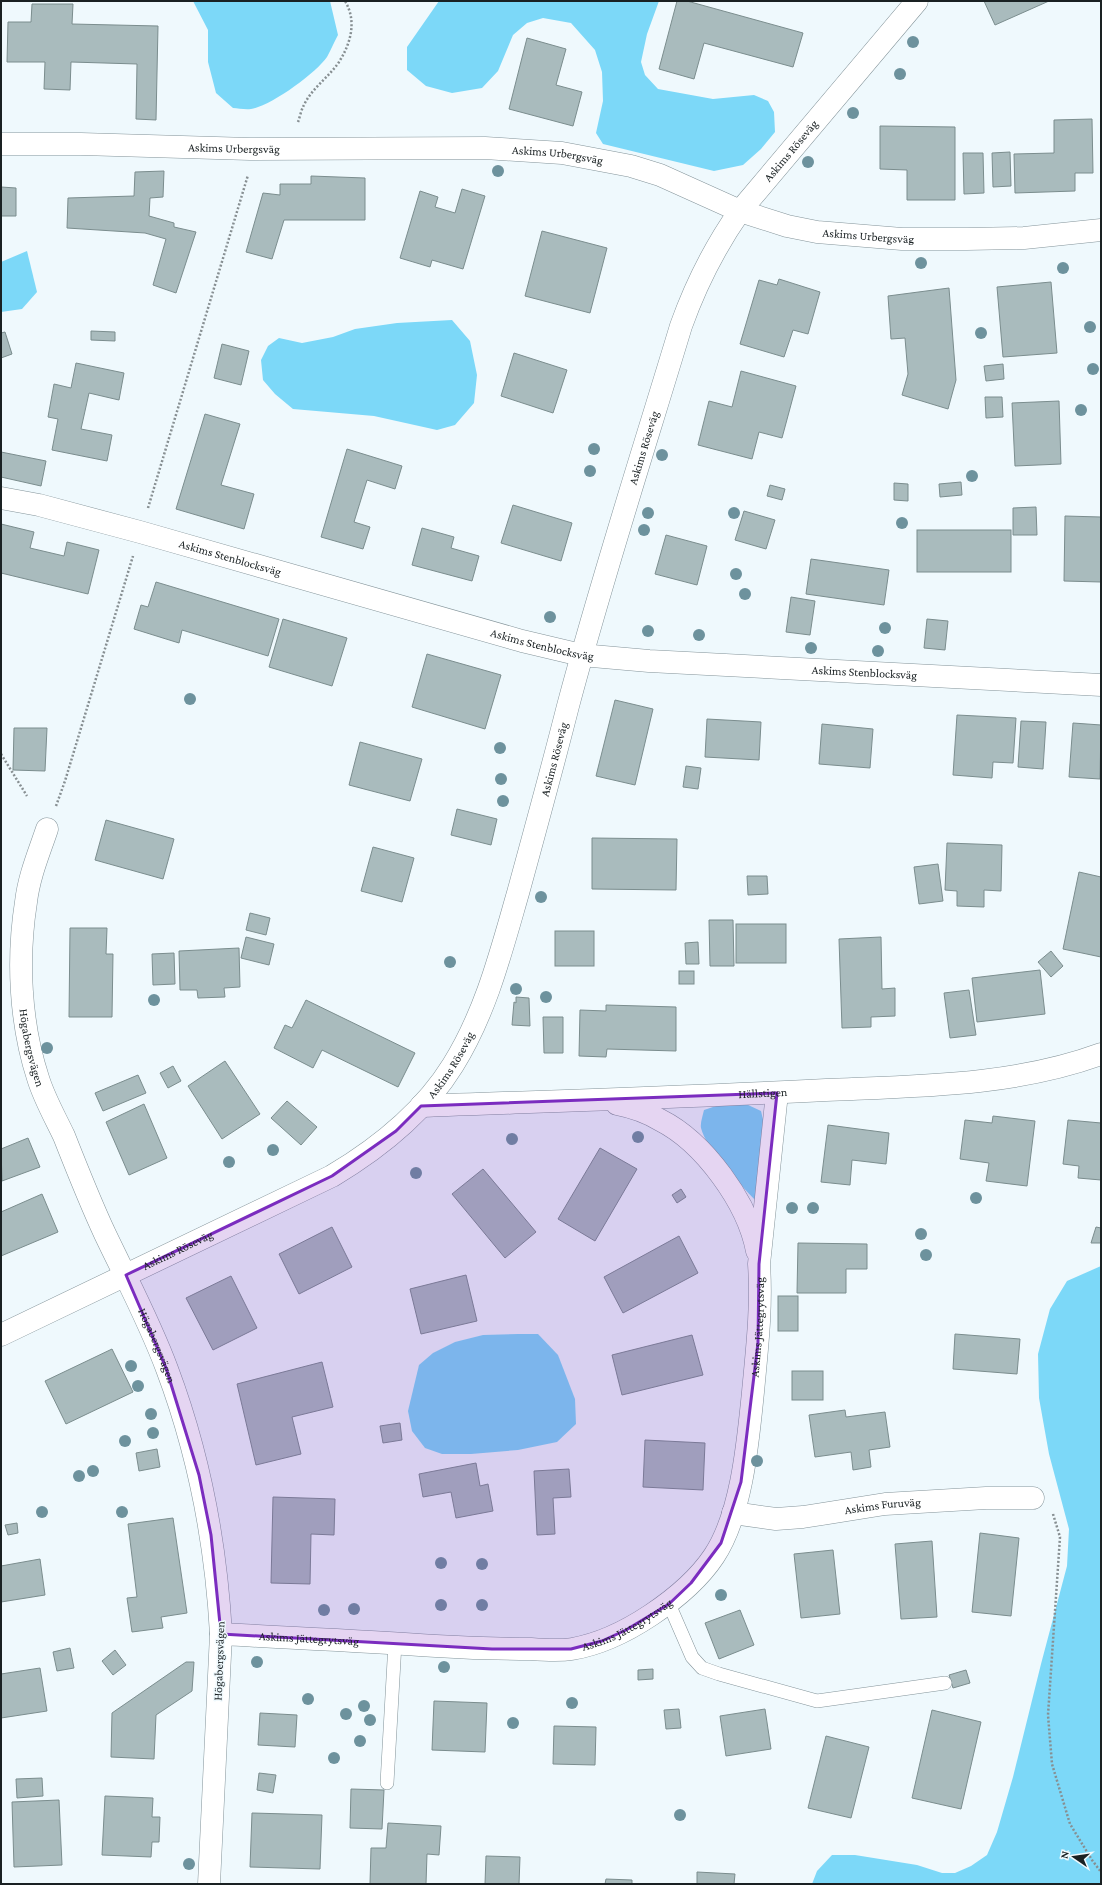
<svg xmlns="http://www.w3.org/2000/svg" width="1102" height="1885" font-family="'Crimson Pro',serif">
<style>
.green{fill:#7cd8f8}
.building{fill:#a9bbbd;stroke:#7b8d8e}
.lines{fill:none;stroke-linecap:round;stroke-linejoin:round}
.lane-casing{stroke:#84949a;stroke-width:14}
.street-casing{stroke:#84949a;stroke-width:23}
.path{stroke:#878f92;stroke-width:2.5;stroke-dasharray:2 2;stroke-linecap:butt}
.lane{stroke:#fff;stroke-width:13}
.street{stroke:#fff;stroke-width:22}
.tree{fill:#6d929d}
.marked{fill:#7b2cbf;fill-opacity:0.2;stroke:#7b2cbf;stroke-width:3;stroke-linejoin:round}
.labels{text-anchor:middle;stroke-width:3;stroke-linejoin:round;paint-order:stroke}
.street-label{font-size:12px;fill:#1a2123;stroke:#eff9fd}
</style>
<rect width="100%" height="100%" fill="#eff9fd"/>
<g class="green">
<path d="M 193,1 L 330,1 L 338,35 C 334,42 331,50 327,57 C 316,73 271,106 251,109 C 245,110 238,108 233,108 L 216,93 L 208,62 L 208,30 Z"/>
<polygon points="439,1 659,1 647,34 641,62 645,75 658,89 713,99 754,95 768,101 774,112 775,132 761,149 743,165 714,171 603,144 596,133 603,101 602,72 595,50 571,23 543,18 527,23 513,35 498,71 482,88 452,93 426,86 407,70 407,47"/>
<polygon points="27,251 37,292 22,309 1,312 1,262"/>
<polygon points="452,320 470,341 477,375 474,403 455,425 437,430 374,416 293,409 275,394 263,380 261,360 268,346 279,338 302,343 333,337 355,329 397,323"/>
<path d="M 746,1104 L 761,1111 L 765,1128 L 755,1200 C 740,1184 706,1149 701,1128 C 700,1123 703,1115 704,1110 L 719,1105 Z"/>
<polygon points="1101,1266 1101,1884 812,1884 817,1871 832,1855 855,1855 917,1865 942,1873 955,1873 971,1866 987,1855 997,1832 1013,1777 1041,1664 1067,1566 1069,1529 1049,1454 1039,1398 1038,1354 1050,1309 1067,1281"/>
<polygon points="518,1334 538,1334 558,1355 575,1399 576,1424 557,1442 518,1450 471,1454 442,1454 425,1448 412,1431 408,1411 419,1365 433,1353 455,1342 483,1335"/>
</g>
<g class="building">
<polygon points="677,1 687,1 803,33 793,67 704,43 694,79 659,69"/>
<polygon points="984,1 1049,1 995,25"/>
<polygon points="32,4 73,4 72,24 158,26 156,120 136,119 137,64 71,62 70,90 44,89 45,62 7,62 8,22 31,22"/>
<polygon points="527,38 566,49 556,85 582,92 573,126 509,109"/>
<polygon points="1092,119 1093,173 1075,173 1075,191 1015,193 1014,154 1054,153 1054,120"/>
<polygon points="880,126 955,127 955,200 907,200 907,170 880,169"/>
<polygon points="1010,152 1011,186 993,187 992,153"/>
<polygon points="963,153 983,153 984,193 964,194"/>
<polygon points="164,171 163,197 150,198 149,216 174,223 174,227 196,232 176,293 153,285 166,239 145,233 67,228 68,198 134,196 135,172"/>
<polygon points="311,176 365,178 365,220 284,220 272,259 246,252 263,193 280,195 280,184 311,184"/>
<polygon points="1,187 16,188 16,216 1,216"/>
<polygon points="462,189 485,196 463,269 432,260 430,267 400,258 420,191 438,197 435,207 455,213"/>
<polygon points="542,231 607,248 590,313 525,296"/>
<polygon points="779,279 820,292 808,334 793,330 784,357 740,344 759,280 777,285"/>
<polygon points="1051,282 1057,353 1003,357 997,287"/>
<polygon points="949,288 956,380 948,409 902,395 908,374 905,338 891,339 888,296"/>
<polygon points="91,331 115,332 115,341 91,340"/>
<polygon points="5,332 12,354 1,358 1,333"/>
<polygon points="222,344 249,351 241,385 214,378"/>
<polygon points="514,353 567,370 553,413 501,396"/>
<polygon points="76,363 124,373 119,400 89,393 81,429 112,435 107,461 52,450 58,419 48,417 54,384 71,388"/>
<polygon points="1003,364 1004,379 986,381 984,366"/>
<polygon points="741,371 796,386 782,438 759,432 752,459 698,445 709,401 732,407"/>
<polygon points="985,397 1002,397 1003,417 986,418"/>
<polygon points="1059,401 1061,464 1015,466 1012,403"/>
<polygon points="205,414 240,424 221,485 254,494 244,529 176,509"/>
<polygon points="347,449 402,466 395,489 367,480 354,522 370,527 363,549 321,537"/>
<polygon points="1,452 46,461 41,486 1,477"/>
<polygon points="961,482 962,495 940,497 939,484"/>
<polygon points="894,483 908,484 908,501 894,500"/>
<polygon points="770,485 785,489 782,500 767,496"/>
<polygon points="513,505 572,523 561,561 501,543"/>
<polygon points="1036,507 1037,535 1013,535 1013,508"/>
<polygon points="744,511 775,520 766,549 735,540"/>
<polygon points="1065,516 1101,517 1101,582 1064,581"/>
<polygon points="1,524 34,532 30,548 64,556 67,542 99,550 88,594 1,573"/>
<polygon points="422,528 454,537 451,548 479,556 472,581 412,565"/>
<rect x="917" y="530" width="94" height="42"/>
<polygon points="666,535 707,546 697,585 655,574"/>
<polygon points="811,559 889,570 884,605 806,594"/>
<polygon points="156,582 279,619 268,656 182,630 179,643 134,629 141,605 148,607"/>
<polygon points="791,597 815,601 810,635 786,632"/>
<polygon points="283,619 347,638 332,686 269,667"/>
<polygon points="927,619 948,621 945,650 924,648"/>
<polygon points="427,654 501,675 485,729 412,707"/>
<polygon points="615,700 653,709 635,785 596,776"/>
<polygon points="957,715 1016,718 1013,763 993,762 992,778 953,775"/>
<polygon points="707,719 761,722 759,760 705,757"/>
<polygon points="1021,721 1046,722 1043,769 1018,767"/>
<polygon points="1073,723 1101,725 1100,779 1069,777"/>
<polygon points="822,724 873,729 870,768 819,764"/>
<polygon points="14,728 47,728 45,771 13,770"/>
<polygon points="360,742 422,759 410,801 349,785"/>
<polygon points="686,766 701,768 698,789 683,787"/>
<polygon points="457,809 497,819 491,845 451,835"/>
<polygon points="106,820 174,839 163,879 95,860"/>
<polygon points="592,838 677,839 676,890 592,889"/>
<polygon points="947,843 1002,845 1001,891 984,890 984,907 957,906 957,891 945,890"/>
<polygon points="373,847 414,858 402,902 361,891"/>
<polygon points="938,864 943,901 919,904 914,867"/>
<polygon points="1079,872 1101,877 1101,957 1063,949"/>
<polygon points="747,876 767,876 768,894 748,895"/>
<polygon points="250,913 270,918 266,935 246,930"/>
<polygon points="709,920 733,920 734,966 710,966"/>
<rect x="736" y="924" width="50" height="39"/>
<polygon points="70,928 107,928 106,954 113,954 112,1017 69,1017"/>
<rect x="555" y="931" width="39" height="35"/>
<polygon points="246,937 274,944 269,965 241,958"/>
<polygon points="881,937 882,989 895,988 895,1016 871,1017 871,1027 842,1028 839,939"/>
<polygon points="698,942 699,964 686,964 685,943"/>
<polygon points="239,948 240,987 224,988 225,997 198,998 197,990 180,990 179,951"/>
<polygon points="1051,951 1063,966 1051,977 1038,962"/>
<polygon points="174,953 175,984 153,985 152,954"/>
<polygon points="1040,970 1045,1014 977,1022 972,978"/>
<rect x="679" y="971" width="15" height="13"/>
<polygon points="969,990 976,1035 950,1038 944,993"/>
<polygon points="516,997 529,998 530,1026 512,1025 514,1002 516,1003"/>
<polygon points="306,1000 415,1053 398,1087 322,1050 313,1068 274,1048 285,1025 292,1028"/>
<polygon points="606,1005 676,1007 676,1051 607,1049 606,1057 579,1056 580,1010 606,1011"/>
<polygon points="543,1017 563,1017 563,1053 544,1053"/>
<polygon points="225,1061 260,1114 222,1139 188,1086"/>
<polygon points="173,1066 181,1081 168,1088 160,1073"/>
<polygon points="138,1075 146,1093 103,1111 95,1093"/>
<polygon points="287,1101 317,1127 301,1145 271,1118"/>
<polygon points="144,1104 167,1158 129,1175 106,1122"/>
<polygon points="993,1116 1035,1121 1027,1186 986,1181 989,1163 960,1159 965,1120 992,1123"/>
<polygon points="1068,1120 1101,1123 1101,1180 1078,1178 1079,1166 1063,1164"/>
<polygon points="828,1125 889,1133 886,1164 852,1160 850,1185 821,1182"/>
<polygon points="28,1138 40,1167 2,1181 1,1149"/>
<polygon points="600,1148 637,1169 595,1241 558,1219"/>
<polygon points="483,1169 536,1232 505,1258 452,1194"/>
<polygon points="681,1189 686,1197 677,1203 672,1195"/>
<polygon points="42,1194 58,1232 1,1256 1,1212"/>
<polygon points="332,1227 352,1267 299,1294 279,1254"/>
<polygon points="1096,1227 1101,1228 1101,1243 1091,1243"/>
<polygon points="679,1236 698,1273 623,1313 604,1277"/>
<polygon points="798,1243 867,1244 867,1269 846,1269 846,1293 797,1293"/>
<polygon points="466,1275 477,1321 421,1334 410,1289"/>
<polygon points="231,1276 257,1328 213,1350 186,1298"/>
<rect x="778" y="1296" width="20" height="35"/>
<polygon points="955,1334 1020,1339 1017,1374 953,1369"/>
<polygon points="692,1335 703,1375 622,1395 612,1355"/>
<polygon points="112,1349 133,1392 66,1424 45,1381"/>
<polygon points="322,1362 333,1407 292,1417 301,1454 256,1465 237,1384"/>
<rect x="792" y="1371" width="31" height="29"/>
<polygon points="845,1410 846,1417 885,1412 890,1447 869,1450 871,1467 853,1470 851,1452 815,1457 809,1415"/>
<polygon points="400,1423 402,1440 383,1443 380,1426"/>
<polygon points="645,1440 705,1443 703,1490 643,1487"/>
<polygon points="157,1449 160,1467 139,1471 136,1453"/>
<polygon points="476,1463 480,1486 488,1484 493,1511 456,1518 451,1492 423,1497 419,1474"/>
<polygon points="569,1469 571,1497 553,1498 555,1534 537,1535 534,1471"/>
<polygon points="273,1497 335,1499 334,1535 311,1534 310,1584 271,1583"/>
<polygon points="173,1518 187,1613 161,1617 163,1628 132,1632 127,1598 137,1597 128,1524"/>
<polygon points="17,1523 18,1533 8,1535 5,1525"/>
<polygon points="980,1533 1019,1538 1011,1616 972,1612"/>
<polygon points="932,1541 937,1617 901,1619 895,1544"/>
<polygon points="833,1550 840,1614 801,1618 794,1554"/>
<polygon points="40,1559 45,1595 1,1602 1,1566"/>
<polygon points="740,1610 754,1645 719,1659 705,1623"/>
<polygon points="70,1648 74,1668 57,1671 53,1652"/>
<polygon points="115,1650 126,1665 113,1675 102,1661"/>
<polygon points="186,1662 194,1662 192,1691 156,1715 154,1759 111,1757 112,1713"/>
<polygon points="40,1668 47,1711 1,1718 1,1674"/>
<polygon points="653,1669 653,1679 638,1680 638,1670"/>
<polygon points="966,1670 970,1683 953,1688 949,1675"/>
<polygon points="434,1701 487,1703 485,1752 432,1750"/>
<polygon points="679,1709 681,1728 666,1729 664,1710"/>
<polygon points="765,1709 771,1749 726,1756 720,1716"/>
<polygon points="932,1710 981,1722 961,1809 912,1798"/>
<polygon points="260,1713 297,1715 295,1747 258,1745"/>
<polygon points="554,1726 596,1727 595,1765 553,1764"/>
<polygon points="826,1736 869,1747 851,1818 808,1808"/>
<polygon points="259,1773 276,1775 273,1793 257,1790"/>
<polygon points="42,1778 43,1796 17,1798 16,1779"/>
<polygon points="351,1789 384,1790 382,1829 350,1828"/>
<polygon points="105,1796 153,1798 152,1817 160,1817 159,1842 152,1842 151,1857 102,1855"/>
<polygon points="59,1800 62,1865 14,1867 12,1802"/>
<polygon points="252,1813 322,1815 320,1869 250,1867"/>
<polygon points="388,1823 441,1826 439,1855 427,1854 426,1884 370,1884 371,1848 386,1848"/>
<polygon points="486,1856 520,1857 519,1884 485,1884"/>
<polygon points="697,1872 735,1874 734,1884 697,1884"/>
<polygon points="606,1879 632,1880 632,1884 605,1884"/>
</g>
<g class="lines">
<defs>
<g id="lane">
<polyline points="669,1604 692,1657 702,1668 719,1674 817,1701 945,1683"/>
<polyline points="387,1783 395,1643"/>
</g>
<g id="street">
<path id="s1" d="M 1,144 L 81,144 L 250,149 L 485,148 L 562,153 L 631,166 L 660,175 L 740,211 L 787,226 L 817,232 L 902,239 L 967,239 L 1024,238 L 1101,230"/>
<path id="s2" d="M 1,498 L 39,505 L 140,532 L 522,641 L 581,655 L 649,661 L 1101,685"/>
<path id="s3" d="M 47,829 C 39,853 29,876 26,902 C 17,959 20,1023 38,1078 C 44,1098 55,1117 64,1136 C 77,1169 90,1202 105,1234 C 126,1278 150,1323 167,1369 C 199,1454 216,1544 221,1634 L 209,1884"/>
<path d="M 617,1104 C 632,1107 647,1112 660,1120 C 704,1142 748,1203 757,1251"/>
<path id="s4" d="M 421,1106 C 556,1101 691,1097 826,1090 C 918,1086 1014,1086 1101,1054"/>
<path id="s5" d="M 1,1335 L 332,1176 C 379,1148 424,1112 453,1065 C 486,1012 501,952 518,893 C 535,831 552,769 568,706 C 602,578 643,452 681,326 C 696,284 714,248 740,211 L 917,1"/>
<path id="s6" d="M 733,1513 L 776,1519 L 803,1517 L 885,1504 L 986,1498 L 1033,1498"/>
<path id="s7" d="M 221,1634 C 293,1638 364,1641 436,1646 C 468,1648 499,1649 531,1649 C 544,1650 559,1651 572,1649 C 601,1644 627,1631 651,1615 C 675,1599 698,1580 714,1556 C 742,1514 748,1441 753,1392 C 757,1349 762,1307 759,1264 L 777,1093"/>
</g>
</defs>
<use href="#lane" class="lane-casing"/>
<use href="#street" class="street-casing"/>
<g class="path">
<path d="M 298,122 C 300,117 301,110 304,105 C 312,88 329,77 339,62 C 351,43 357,21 345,1"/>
<polyline points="148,508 248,175"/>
<polyline points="1,754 27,796"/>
<polyline points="56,806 65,781 133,556"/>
<polyline points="1053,1514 1060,1537 1048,1715 1052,1764 1070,1824 1092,1860 1101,1872"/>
</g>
<use href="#lane" class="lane"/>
<use href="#street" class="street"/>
</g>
<g class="tree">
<circle cx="913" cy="42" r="6"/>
<circle cx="900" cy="74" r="6"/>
<circle cx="853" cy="113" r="6"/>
<circle cx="808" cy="162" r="6"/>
<circle cx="498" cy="171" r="6"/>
<circle cx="921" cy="263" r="6"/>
<circle cx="1063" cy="268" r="6"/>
<circle cx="1090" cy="327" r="6"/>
<circle cx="981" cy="333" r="6"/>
<circle cx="1093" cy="369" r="6"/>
<circle cx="1081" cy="410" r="6"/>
<circle cx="594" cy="449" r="6"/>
<circle cx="662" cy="455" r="6"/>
<circle cx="590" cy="471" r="6"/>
<circle cx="972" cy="476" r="6"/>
<circle cx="648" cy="513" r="6"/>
<circle cx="734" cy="513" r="6"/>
<circle cx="902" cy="523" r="6"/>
<circle cx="644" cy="530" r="6"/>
<circle cx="736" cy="574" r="6"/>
<circle cx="745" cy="594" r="6"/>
<circle cx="550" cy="617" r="6"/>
<circle cx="885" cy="628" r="6"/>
<circle cx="648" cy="631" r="6"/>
<circle cx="699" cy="635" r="6"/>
<circle cx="811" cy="648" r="6"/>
<circle cx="878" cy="651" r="6"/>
<circle cx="190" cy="699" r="6"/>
<circle cx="500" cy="748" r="6"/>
<circle cx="501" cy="779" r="6"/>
<circle cx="503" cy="801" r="6"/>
<circle cx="541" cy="897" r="6"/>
<circle cx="450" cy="962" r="6"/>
<circle cx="516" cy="989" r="6"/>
<circle cx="546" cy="997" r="6"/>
<circle cx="154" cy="1000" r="6"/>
<circle cx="47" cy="1048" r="6"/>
<circle cx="638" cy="1137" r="6"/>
<circle cx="512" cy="1139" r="6"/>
<circle cx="273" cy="1150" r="6"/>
<circle cx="229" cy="1162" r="6"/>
<circle cx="416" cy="1173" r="6"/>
<circle cx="976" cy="1198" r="6"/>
<circle cx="792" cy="1208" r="6"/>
<circle cx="813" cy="1208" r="6"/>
<circle cx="921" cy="1234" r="6"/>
<circle cx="926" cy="1255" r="6"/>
<circle cx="131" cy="1366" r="6"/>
<circle cx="138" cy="1386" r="6"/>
<circle cx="151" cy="1414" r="6"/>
<circle cx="153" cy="1433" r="6"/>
<circle cx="125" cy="1441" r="6"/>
<circle cx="757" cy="1461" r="6"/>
<circle cx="93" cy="1471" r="6"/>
<circle cx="79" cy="1476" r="6"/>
<circle cx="42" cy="1512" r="6"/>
<circle cx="122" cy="1512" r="6"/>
<circle cx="441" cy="1563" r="6"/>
<circle cx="482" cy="1564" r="6"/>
<circle cx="721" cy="1595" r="6"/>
<circle cx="441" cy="1605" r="6"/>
<circle cx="482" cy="1605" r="6"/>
<circle cx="354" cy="1609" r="6"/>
<circle cx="324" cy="1610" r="6"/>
<circle cx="257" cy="1662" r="6"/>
<circle cx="444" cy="1667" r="6"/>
<circle cx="308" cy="1699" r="6"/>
<circle cx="572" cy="1703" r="6"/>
<circle cx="364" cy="1706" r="6"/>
<circle cx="346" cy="1714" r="6"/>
<circle cx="370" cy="1720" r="6"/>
<circle cx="513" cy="1723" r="6"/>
<circle cx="360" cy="1741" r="6"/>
<circle cx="334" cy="1758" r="6"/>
<circle cx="680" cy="1815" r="6"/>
<circle cx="189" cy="1864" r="6"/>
</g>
<path class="marked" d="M 777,1093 L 759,1264 L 758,1343 L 741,1482 L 721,1543 L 691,1583 L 669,1604 L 626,1630 L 602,1641 L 571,1649 L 492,1649 L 221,1634 L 211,1535 L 199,1475 L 166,1368 L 126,1275 L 332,1176 L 396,1131 L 421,1106 Z"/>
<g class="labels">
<g class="street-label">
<text dy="4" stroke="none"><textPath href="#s1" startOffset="233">Askims Urbergsväg</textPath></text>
<text dy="4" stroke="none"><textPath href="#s5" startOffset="1516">Askims Röseväg</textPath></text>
<text dy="4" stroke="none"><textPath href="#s1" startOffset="557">Askims Urbergsväg</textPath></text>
<text dy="4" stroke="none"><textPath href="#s1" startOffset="881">Askims Urbergsväg</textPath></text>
<text dy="4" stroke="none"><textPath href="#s5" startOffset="1180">Askims Röseväg</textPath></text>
<text dy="4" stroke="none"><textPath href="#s2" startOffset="237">Askims Stenblocksväg</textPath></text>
<text dy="4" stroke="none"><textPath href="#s2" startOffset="561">Askims Stenblocksväg</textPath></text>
<text dy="4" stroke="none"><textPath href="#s2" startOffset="885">Askims Stenblocksväg</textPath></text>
<text dy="4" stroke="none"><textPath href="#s5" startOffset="856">Askims Röseväg</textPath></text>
<text dy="4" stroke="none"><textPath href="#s3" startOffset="223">Högabergsvägen</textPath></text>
<text dy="4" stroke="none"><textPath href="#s5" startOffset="532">Askims Röseväg</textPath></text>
<text dy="4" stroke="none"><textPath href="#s4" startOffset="342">Hällstigen</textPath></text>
<text dy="4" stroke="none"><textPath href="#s5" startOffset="196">Askims Röseväg</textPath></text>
<text dy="4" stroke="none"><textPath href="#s7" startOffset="760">Askims Jättegrytsväg</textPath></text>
<text dy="4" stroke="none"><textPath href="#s3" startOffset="547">Högabergsvägen</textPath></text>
<text dy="4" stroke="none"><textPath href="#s6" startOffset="151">Askims Furuväg</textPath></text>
<text dy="4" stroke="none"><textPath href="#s7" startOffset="412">Askims Jättegrytsväg</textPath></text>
<text dy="4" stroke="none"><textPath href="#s7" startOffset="88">Askims Jättegrytsväg</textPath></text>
<text transform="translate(219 1661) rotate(-88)" y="4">Högabergsvägen</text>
</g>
</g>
<rect width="1102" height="1885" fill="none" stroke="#1a2123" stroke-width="4"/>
<g transform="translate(1074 1857) rotate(283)" stroke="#eff9fd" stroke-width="3" paint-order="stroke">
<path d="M0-3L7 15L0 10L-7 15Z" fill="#1a2123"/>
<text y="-6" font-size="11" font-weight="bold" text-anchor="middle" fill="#1a2123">N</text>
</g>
</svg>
